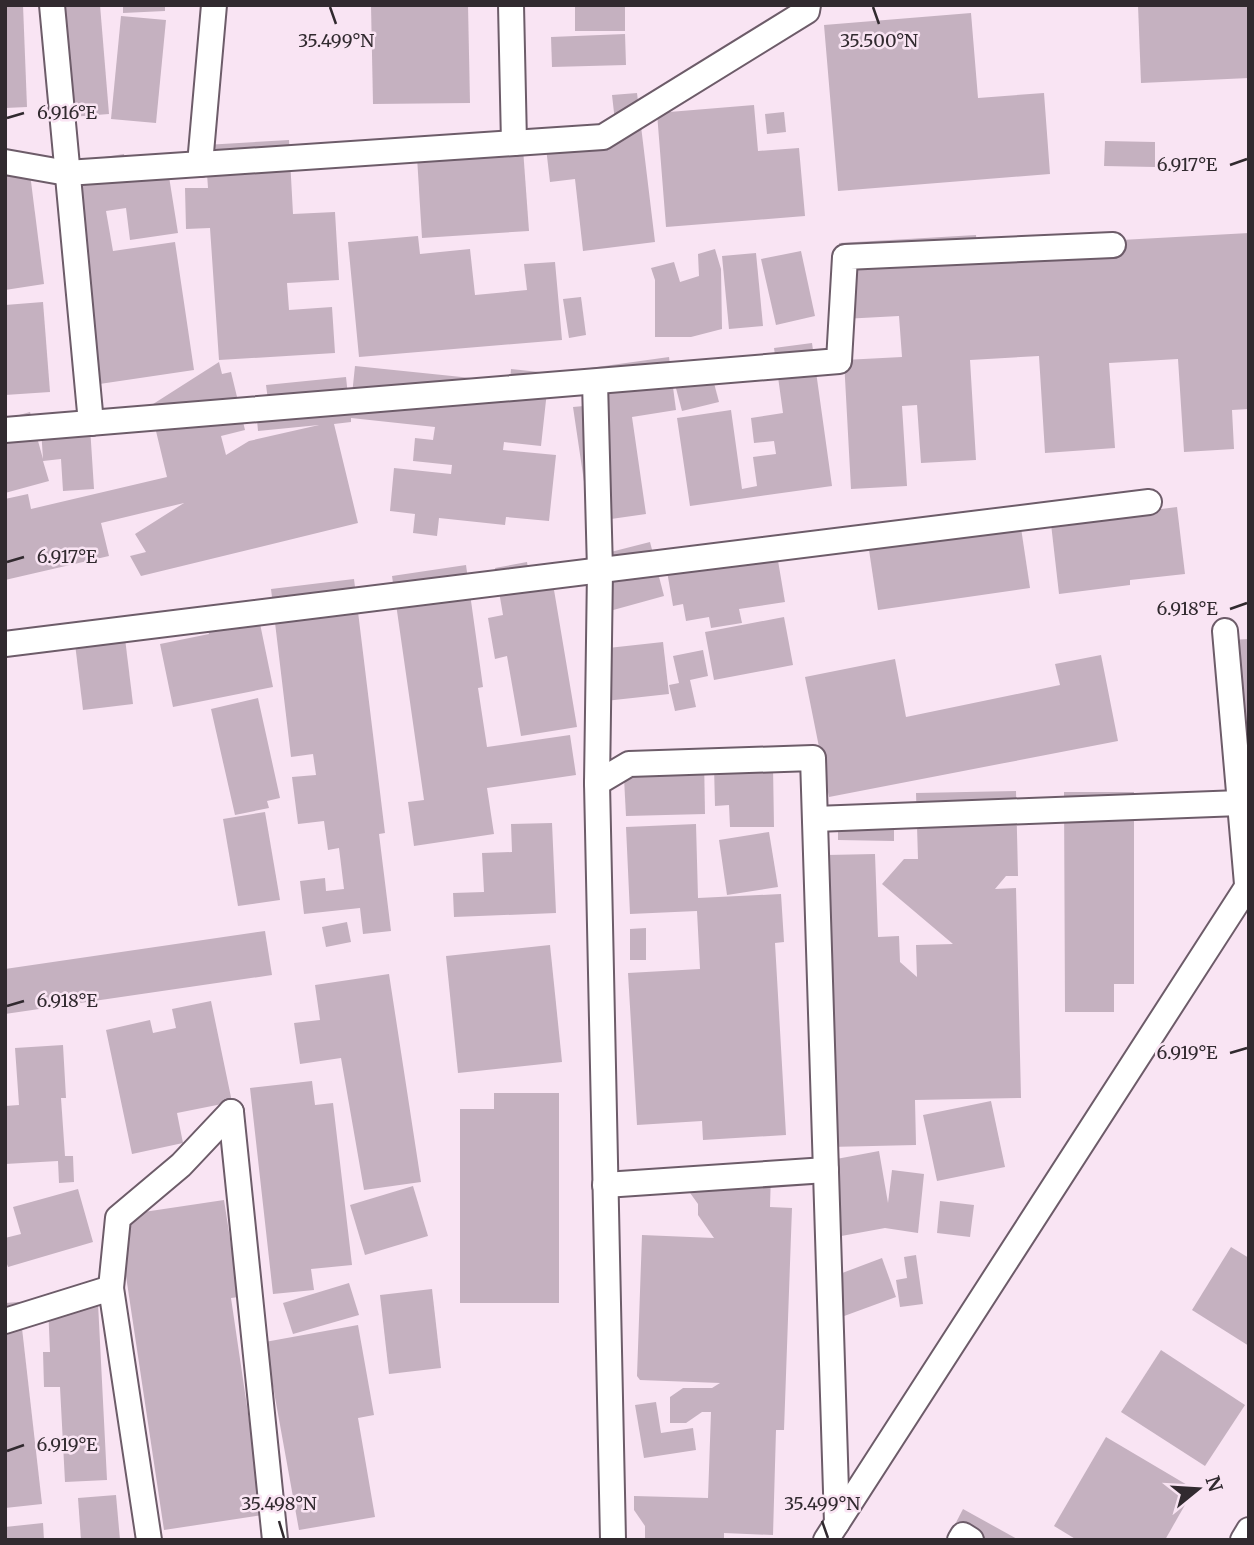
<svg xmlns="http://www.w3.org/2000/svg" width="1254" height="1545" font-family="Merriweather,serif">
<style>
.building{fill:#c5b1c0}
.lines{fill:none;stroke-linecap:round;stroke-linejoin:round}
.minor-casing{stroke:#6d5c69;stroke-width:28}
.minor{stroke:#fff;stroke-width:24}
.ticks{fill:none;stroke:#312a2f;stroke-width:2.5}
.ticks-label{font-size:18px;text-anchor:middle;fill:#312a2f;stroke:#f9e4f3;stroke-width:5;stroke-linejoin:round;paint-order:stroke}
</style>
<rect width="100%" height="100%" fill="#f9e4f3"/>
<g class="building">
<polygon points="5,5 23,5 27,107 5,108"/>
<polygon points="49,5 100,5 109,114 58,118"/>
<polygon points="123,5 165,5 165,11 123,13"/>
<polygon points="371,5 468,5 470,103 373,104"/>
<rect x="575" y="5" width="50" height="26"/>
<polygon points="1138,5 1249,5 1249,78 1141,83"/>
<polygon points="971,13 978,98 1044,93 1050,174 838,191 824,25"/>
<polygon points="121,16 166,20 156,123 111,119"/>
<polygon points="625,34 626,65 552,67 551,37"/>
<polygon points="637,93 655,242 583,251 575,179 550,182 545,139 616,130 612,95"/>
<polygon points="754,105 758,151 799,148 805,216 666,227 657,113"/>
<polygon points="784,112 786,132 767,134 765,114"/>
<polygon points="522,135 529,231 422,238 416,141"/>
<polygon points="289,140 293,214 335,212 339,280 287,283 289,310 332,307 335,353 219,360 210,228 186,229 185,188 208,188 205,145"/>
<polygon points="1105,141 1155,142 1155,167 1104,166"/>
<polygon points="124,154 125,164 166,158 178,233 130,240 126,208 106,211 113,251 175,242 194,370 86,386 52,165"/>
<polygon points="29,166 44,284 5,290 5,169"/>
<polygon points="1249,233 1249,409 1232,410 1234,449 1184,452 1178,359 1109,363 1115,448 1045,453 1039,356 970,360 976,460 921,463 917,405 902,406 907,486 851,489 844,360 902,357 899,316 843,319 839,243 976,235 977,248"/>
<polygon points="418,236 420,254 470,249 475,295 527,290 524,264 555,262 562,340 359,357 348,242"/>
<polygon points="715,249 721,269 722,329 691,337 655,337 655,280 651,268 674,262 680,282 699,276 698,254"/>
<polygon points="801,251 815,316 776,325 761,259"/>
<polygon points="756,253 763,326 729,329 722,256"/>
<polygon points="581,297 586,335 569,338 563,299"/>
<polygon points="43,302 50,392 5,395 5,305"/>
<polygon points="812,343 832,486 690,506 677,418 731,410 742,489 757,486 753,457 776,454 774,441 754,443 751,418 783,413 774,348"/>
<polygon points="669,357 676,410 632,417 646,514 590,522 573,407 595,405 590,368"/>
<polygon points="219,362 222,374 231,372 245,430 221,436 226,455 249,441 319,425 258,431 256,409 269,408 266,385 346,377 350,414 355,366 510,382 511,369 549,373 541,446 504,442 503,450 556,455 549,521 506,517 505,525 439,518 437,536 413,533 415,514 390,511 394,468 451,474 452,465 413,461 415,438 433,440 435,427 351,418 351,422 334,424 358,523 141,576 130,556 146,552 135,534 184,503 101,523 109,556 5,580 5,499 28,494 31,509 167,477 150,406"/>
<polygon points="709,364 719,402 682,411 672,373"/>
<polygon points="89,411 94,489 63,491 61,459 43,461 49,481 5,493 5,419 30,412 43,459 40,414"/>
<polygon points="1177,507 1185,574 1130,580 1130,585 1059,594 1050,515 1122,514"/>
<polygon points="1018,508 1030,588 878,610 866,530"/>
<polygon points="650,542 664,596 606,612 591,557"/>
<polygon points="775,543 785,602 739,609 742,623 711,628 709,617 686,621 683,604 673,606 664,554"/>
<polygon points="527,562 530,581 552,578 577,727 521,736 507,656 495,659 488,618 503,615 495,568"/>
<polygon points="466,565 483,687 478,688 487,747 570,735 576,775 487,788 494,834 414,846 408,802 424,800 392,576"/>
<polygon points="354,579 385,833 379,834 391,931 363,934 360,908 304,914 300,881 325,878 326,891 344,889 339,848 328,850 324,821 298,824 292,777 316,775 313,754 291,757 271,589"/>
<polygon points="257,609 273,687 173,707 160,644 209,634 205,619"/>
<polygon points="784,617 793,665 714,680 705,632"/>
<polygon points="123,622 133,704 83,710 73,627"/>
<polygon points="1249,639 1249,800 1230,640"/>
<polygon points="663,642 669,694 605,701 599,649"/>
<polygon points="703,650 708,676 690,680 696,707 675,711 669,685 679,683 673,656"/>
<polygon points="1101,655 1118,741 829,797 805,677 895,659 906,717 1060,685 1055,664"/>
<polygon points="258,698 280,798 267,801 269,808 235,815 211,709"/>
<polygon points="704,756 705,814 626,816 623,759"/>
<polygon points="714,766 773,766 774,827 730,827 729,805 715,806"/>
<polygon points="1016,791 1018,876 1006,876 995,889 1016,888 1021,1098 915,1100 916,1145 829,1147 827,855 875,854 878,937 899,936 900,962 917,977 916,945 953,944 882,884 904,859 918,859 916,793"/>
<polygon points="1064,792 1134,792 1134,984 1114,984 1114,1012 1065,1012"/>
<polygon points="838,805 894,805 894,841 838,840"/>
<polygon points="265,812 280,900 238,906 223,819"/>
<polygon points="552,823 556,913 454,917 453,893 484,892 482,853 512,852 511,824"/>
<polygon points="696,824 698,898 781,894 784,942 775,943 786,1135 703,1140 702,1121 637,1125 628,973 700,969 697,911 630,914 626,827"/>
<polygon points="769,832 778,887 727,895 719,840"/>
<polygon points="347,922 351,942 326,947 322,927"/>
<polygon points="646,928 646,960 630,960 630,929"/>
<polygon points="265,931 272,975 5,1014 5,969"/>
<polygon points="550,945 562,1062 458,1073 446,956"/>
<polygon points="389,974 421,1182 364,1190 341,1058 300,1064 294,1023 320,1020 315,985"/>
<polygon points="211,1001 232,1102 177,1113 183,1143 132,1154 106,1030 150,1020 153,1033 176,1028 172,1009"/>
<polygon points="63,1045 66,1098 61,1098 65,1156 73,1156 74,1182 59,1183 58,1161 5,1164 5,1106 19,1105 15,1048"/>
<polygon points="312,1081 315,1105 333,1103 352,1265 311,1269 314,1290 273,1294 250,1088"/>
<polygon points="494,1093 559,1093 559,1303 460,1303 460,1109 494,1109"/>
<polygon points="991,1101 1005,1167 937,1181 923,1115"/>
<polygon points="879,1151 888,1203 892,1170 924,1174 918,1233 885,1228 825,1239 815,1163"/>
<polygon points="673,1169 771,1173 770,1207 792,1208 784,1430 776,1430 773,1535 724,1533 724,1540 645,1540 645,1526 634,1510 634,1496 708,1498 711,1412 702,1412 686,1423 670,1423 670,1397 683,1388 712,1388 720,1383 640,1380 637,1376 642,1235 714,1238 698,1215 698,1204"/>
<polygon points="413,1186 428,1236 365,1255 350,1205"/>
<polygon points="78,1189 93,1242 8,1267 5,1258 5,1238 21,1234 13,1207"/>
<polygon points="224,1200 239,1297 231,1298 263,1515 164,1530 117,1216"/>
<polygon points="940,1201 974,1205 970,1237 937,1233"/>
<polygon points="1231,1247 1249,1258 1249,1346 1192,1310"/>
<polygon points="916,1255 923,1304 900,1307 896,1280 907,1278 904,1257"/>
<polygon points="882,1258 896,1297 836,1319 821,1281"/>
<polygon points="349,1283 359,1315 293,1334 283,1303"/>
<polygon points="432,1289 441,1368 389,1374 380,1295"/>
<polygon points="19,1302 42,1504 5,1508 5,1303"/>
<polygon points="98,1303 107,1480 65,1482 60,1387 44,1387 43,1352 50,1352 48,1305"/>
<polygon points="358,1325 374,1415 358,1418 375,1517 299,1530 265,1342"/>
<polygon points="1161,1350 1245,1405 1205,1466 1121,1412"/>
<polygon points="656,1402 661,1433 693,1428 696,1450 644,1458 635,1405"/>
<polygon points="1106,1437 1194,1489 1165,1540 1077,1540 1054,1526"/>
<polygon points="116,1495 120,1540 81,1540 78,1498"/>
<polygon points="963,1509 1019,1540 947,1540"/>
<polygon points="43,1523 44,1540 5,1540 5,1527"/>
</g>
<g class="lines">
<defs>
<g id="minor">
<polyline points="52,5 91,423"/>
<polyline points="511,5 514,143"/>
<polyline points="5,162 67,173 603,137 807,11 808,5"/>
<polyline points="200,164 214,5"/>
<polyline points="595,382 600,570 597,783"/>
<polyline points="5,430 839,361 845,257 1113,245"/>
<polyline points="1225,631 1247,884"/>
<polyline points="5,644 1149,502"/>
<polyline points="815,819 1240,803"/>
<polyline points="231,1112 275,1540"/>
<polyline points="605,1185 826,1170"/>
<polyline points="111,1288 118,1218 181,1165 231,1112"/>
<polyline points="5,1321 111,1288 149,1540"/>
<polyline points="837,1523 1249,884"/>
<polyline points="613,1540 597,783 629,764 813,758 837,1523 826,1540"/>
<polyline points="960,1540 963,1535 971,1540"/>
<polyline points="1243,1540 1249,1530"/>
</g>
</defs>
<use href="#minor" class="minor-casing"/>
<use href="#minor" class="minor"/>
</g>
<path class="ticks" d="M 330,7 L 336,24M 873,7 L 879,24M 7,118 L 24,113M 1230,165 L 1247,159M 7,562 L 24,557M 1230,609 L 1247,603M 7,1006 L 24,1001M 1230,1053 L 1247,1048M 7,1451 L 24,1445M 279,1521 L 284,1538M 822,1521 L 828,1538"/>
<g class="ticks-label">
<text x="336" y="47">35.499°N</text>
<text x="879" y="47">35.500°N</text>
<text x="67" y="119">6.916°E</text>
<text x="1187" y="171">6.917°E</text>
<text x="67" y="563">6.917°E</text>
<text x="1187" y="615">6.918°E</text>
<text x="67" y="1007">6.918°E</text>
<text x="1187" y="1059">6.919°E</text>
<text x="67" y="1451">6.919°E</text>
<text x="279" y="1510">35.498°N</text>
<text x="822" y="1510">35.499°N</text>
</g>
<rect width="1254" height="1545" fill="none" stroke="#312a2f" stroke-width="14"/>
<g transform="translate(1198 1489) rotate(72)" stroke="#f9e4f3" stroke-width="5" paint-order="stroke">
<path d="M0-5L12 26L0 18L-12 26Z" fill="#312a2f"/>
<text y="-10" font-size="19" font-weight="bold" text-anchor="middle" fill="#312a2f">N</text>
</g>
</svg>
